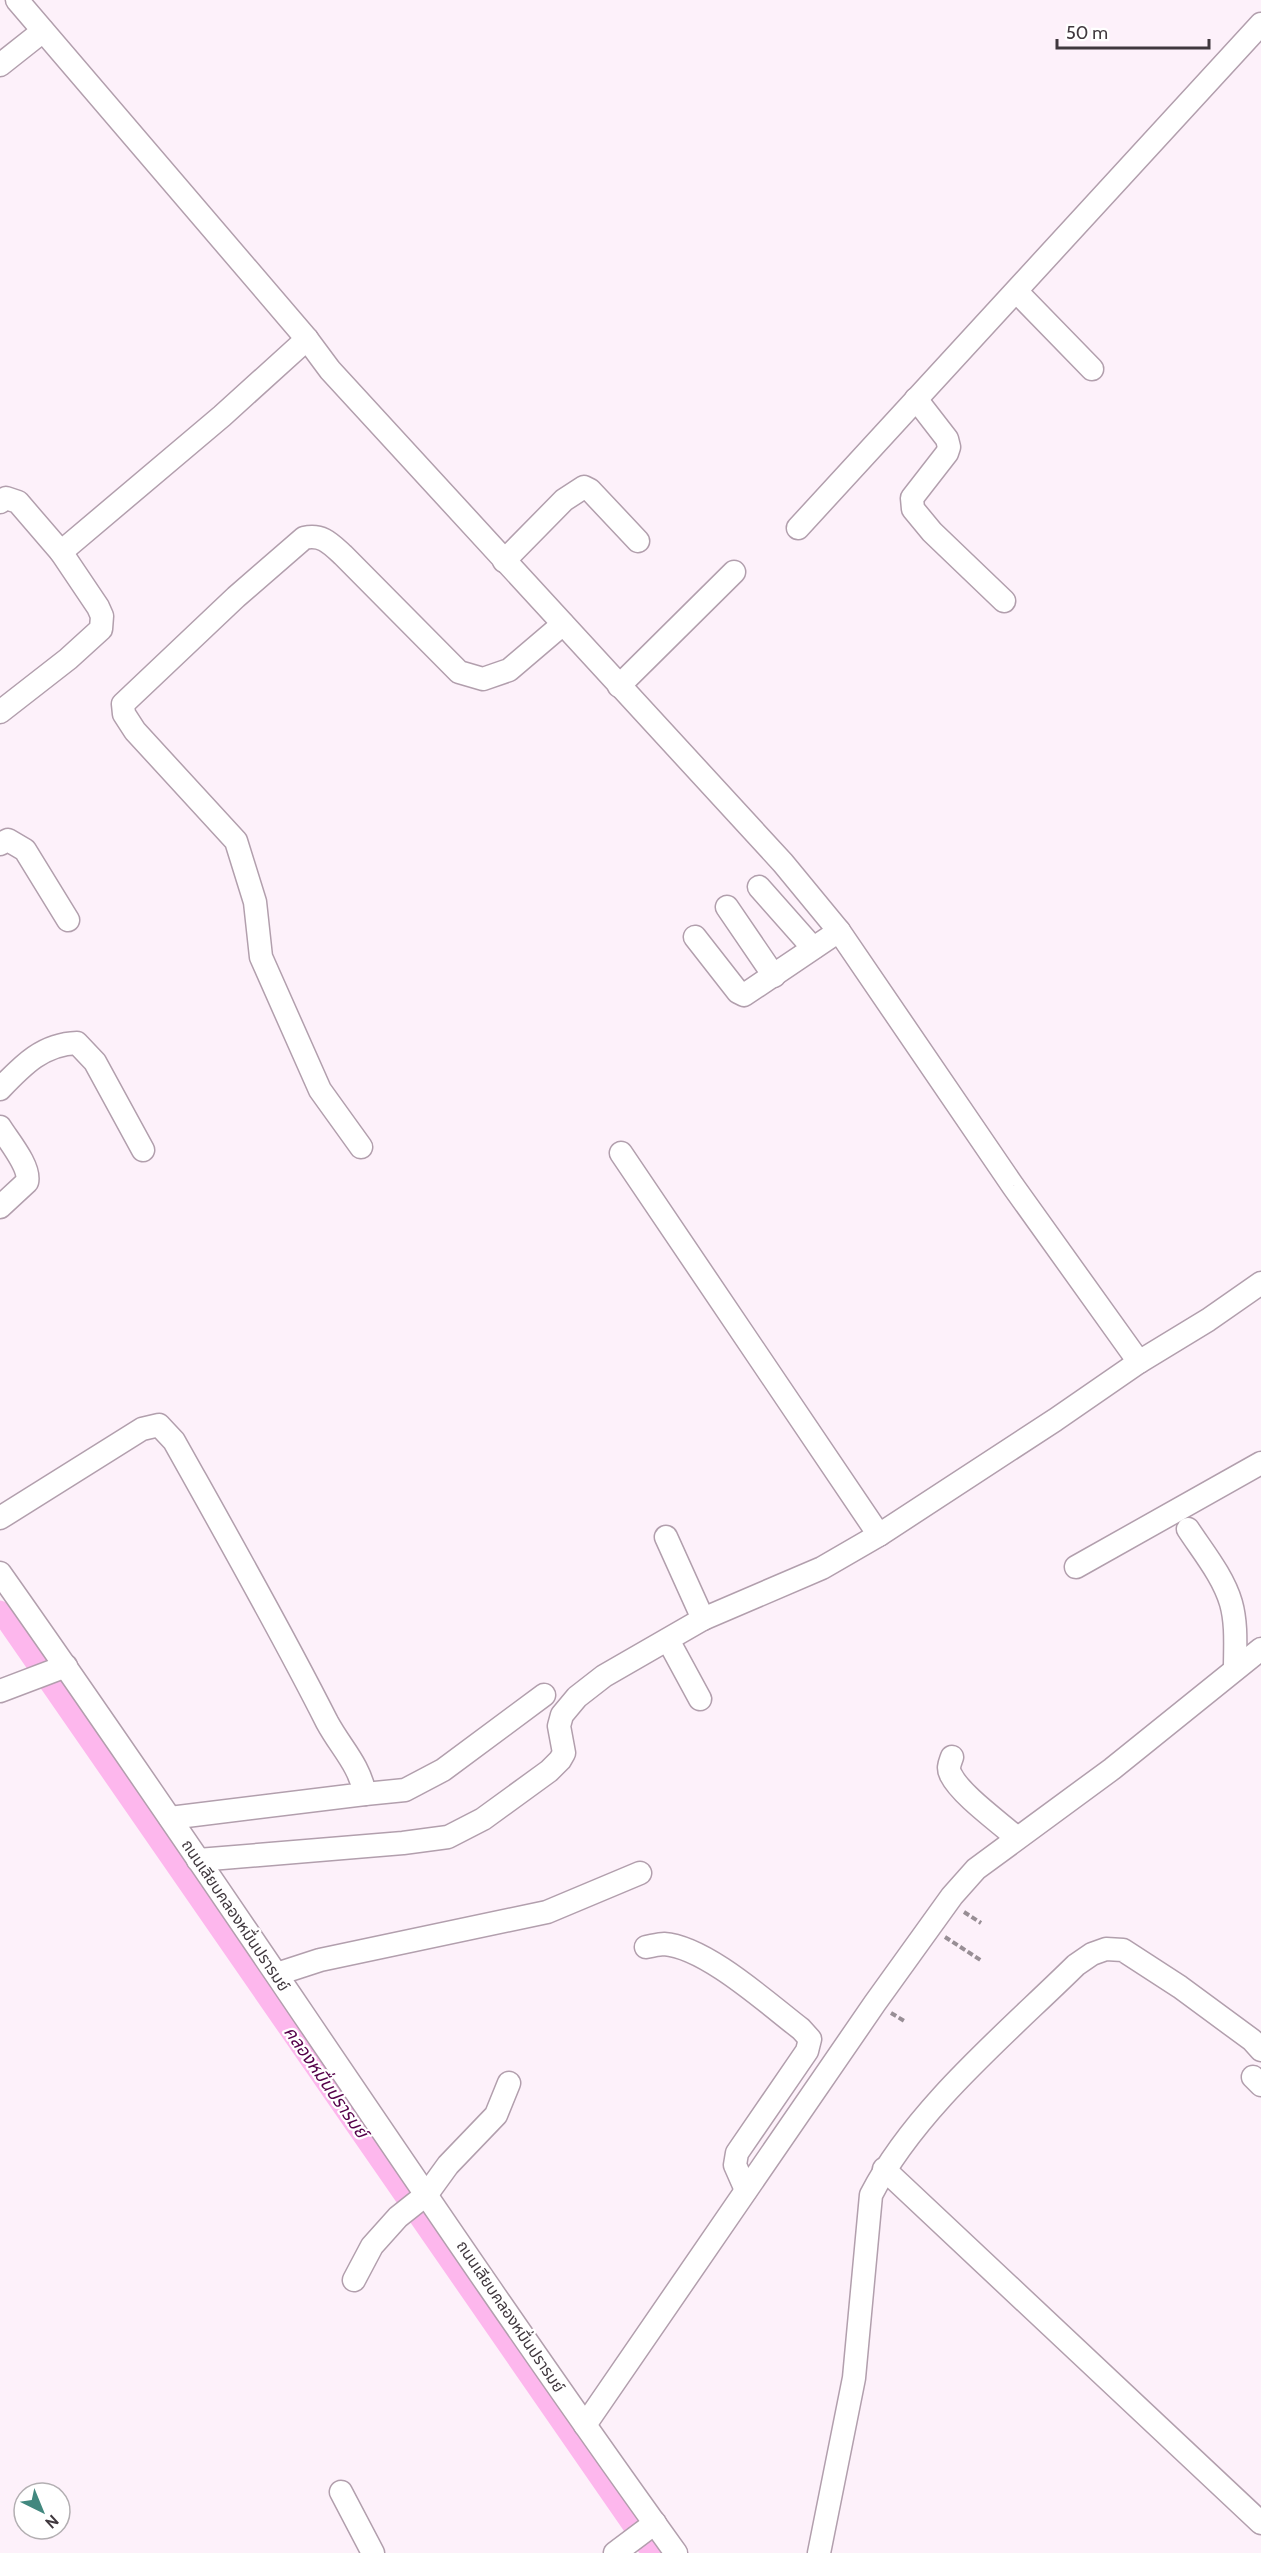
<svg xmlns="http://www.w3.org/2000/svg" width="1261" height="2553" font-family="Cabin,'Noto Sans Thai',sans-serif">
<style>
.lines{fill:none;stroke-linecap:round;stroke-linejoin:round}
.canal{stroke:#fdb7ed;stroke-width:21}
.minor-casing{stroke:#b29fad;stroke-width:25}
.path{stroke:#988e95;stroke-width:4;stroke-dasharray:6 3;stroke-linecap:butt}
.minor{stroke:#fff;stroke-width:22}
.labels{text-anchor:middle;stroke-width:4.5;stroke-linejoin:round;paint-order:stroke}
.street-label{font-size:16px;fill:#40383e;stroke:#fff}
.water-label{font-size:18px;font-style:italic;fill:#55014a;stroke:#fff}
</style>
<rect width="100%" height="100%" fill="#fdf1fa"/>
<g class="lines">
<polyline class="canal" points="0,1611 652,2553"/>
<defs>
<g id="minor">
<polyline points="17,0 307,339 330,370 783,863 839,931 1013,1186 1139,1362"/>
<polyline points="0,65 43,31"/>
<polyline points="1017,292 1092,369"/>
<polyline points="916,399 947,439 949,447 947,453 912,498 913,509 932,532 1004,601"/>
<polyline points="0,502 6,498 18,502 61,552 222,416 307,339"/>
<polyline points="798,528 1261,24"/>
<polyline points="504,561 564,500 584,487 590,490 638,541"/>
<polyline points="619,686 734,572"/>
<polyline points="0,712 68,659 101,629 102,616 98,607 61,552"/>
<polyline points="0,844 8,840 25,850 68,920"/>
<polyline points="759,887 813,948"/>
<polyline points="727,907 774,976"/>
<polyline points="695,937 738,992 744,995 839,931"/>
<path d="M 0,1089 C 23,1065 43,1044 77,1043 L 95,1062 L 143,1150"/>
<path d="M 0,1127 C 8,1140 31,1167 27,1182 L 0,1207"/>
<path d="M 361,1147 L 320,1090 L 261,957 L 255,902 L 236,841 L 135,731 L 124,714 L 123,704 L 236,597 L 304,538 C 322,534 330,543 343,555 L 459,672 L 483,679 L 509,670 L 563,624"/>
<polyline points="621,1153 879,1535"/>
<path d="M 0,1518 L 142,1429 L 159,1425 L 174,1441 C 226,1534 279,1627 327,1722 C 341,1748 359,1764 365,1794 L 170,1818"/>
<path d="M 1188,1529 C 1203,1552 1223,1576 1231,1603 C 1237,1624 1235,1648 1235,1669"/>
<polyline points="666,1537 703,1619"/>
<polyline points="1076,1567 1261,1463"/>
<path d="M 0,1573 C 229,1897 444,2231 676,2553"/>
<polyline points="668,1640 700,1699"/>
<polyline points="0,1691 66,1666"/>
<path d="M 952,1757 C 950,1763 947,1768 951,1775 C 961,1795 999,1822 1017,1838"/>
<polyline points="365,1794 405,1790 443,1770 544,1695"/>
<polyline points="198,1860 403,1843 448,1837 483,1819 549,1771 560,1760 564,1753 559,1726 562,1715 577,1697 604,1676 703,1619 822,1568 879,1535 1055,1420 1139,1362 1208,1320 1261,1283"/>
<path d="M 646,1947 C 652,1946 659,1944 664,1944 C 706,1947 767,2003 801,2029 L 810,2039 L 807,2051 L 737,2153 L 735,2165 L 746,2190"/>
<polyline points="277,1974 320,1960 547,1912 640,1873"/>
<polyline points="1253,2077 1261,2085"/>
<polyline points="884,2169 1261,2523"/>
<polyline points="354,2280 372,2246 398,2217 427,2194 448,2165 496,2115 509,2083"/>
<polyline points="585,2425 875,2003 952,1896 976,1869 1112,1769 1261,1649"/>
<polyline points="341,2492 373,2553"/>
<polyline points="615,2553 655,2523"/>
<path d="M 819,2553 L 854,2378 L 871,2195 C 915,2109 1007,2033 1076,1965 L 1092,1954 L 1106,1949 L 1123,1950 L 1180,1987 L 1252,2040 L 1261,2050"/>
</g>
</defs>
<use href="#minor" class="minor-casing"/>
<g class="path">
<polyline points="964,1912 981,1923"/>
<polyline points="945,1937 982,1961"/>
<polyline points="891,2013 906,2022"/>
</g>
<use href="#minor" class="minor"/>
</g>
<g class="labels">
<g class="street-label">
<text transform="translate(236 1915) rotate(56)" y="6">ถนนเลียบคลองหมื่นปรารมย์</text>
<text transform="translate(511 2316) rotate(56)" y="6">ถนนเลียบคลองหมื่นปรารมย์</text>
</g>
<g class="water-label">
<text transform="translate(326 2082) rotate(55)" y="6">คลองหมื่นปรารมย์</text>
</g>
</g>
<g transform="translate(42 2511) rotate(137)"><circle r="28" fill="#ffffff" stroke="#b3afb2" stroke-width="1.5"/>
<path d="M0-4.5L10 22L0 15L-10 22Z" fill="#42887f"/>
<text y="-9" font-size="16" font-weight="bold" text-anchor="middle" fill="#40383e">N</text>
</g>
<path d="M1057 39v9h152v-9" fill="none" stroke="#40383e" stroke-width="3"/>
<text x="1066" y="39" font-size="18" fill="#40383e" stroke="#ffffff" stroke-width="4.5" paint-order="stroke">50 m</text>
</svg>
